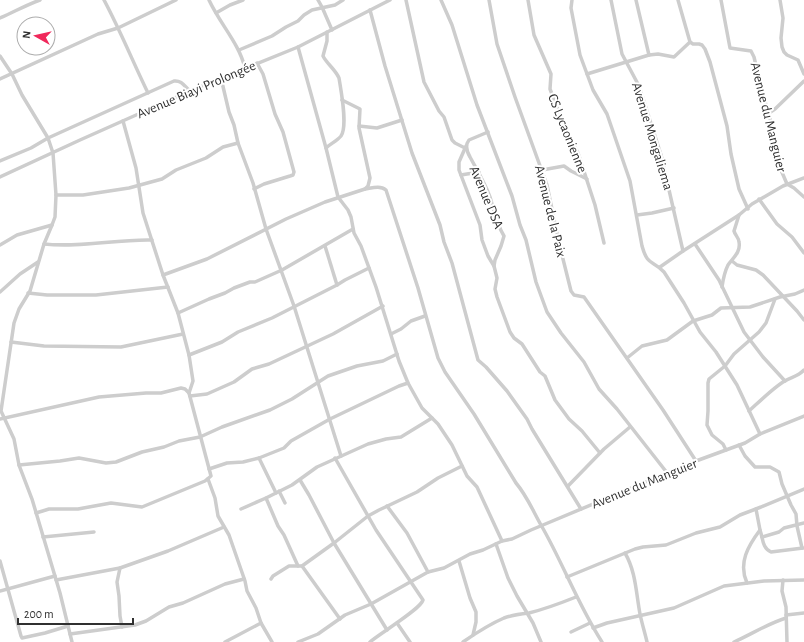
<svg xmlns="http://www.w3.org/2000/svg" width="804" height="642" font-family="'Alegreya Sans',sans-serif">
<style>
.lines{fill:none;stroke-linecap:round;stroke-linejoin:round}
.minor{stroke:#cdcdcd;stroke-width:3.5}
.labels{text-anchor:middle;stroke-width:4;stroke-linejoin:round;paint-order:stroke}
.street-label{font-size:14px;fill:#303030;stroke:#fff}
</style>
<rect width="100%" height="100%" fill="#fff"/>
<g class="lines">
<g class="minor">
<path d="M 104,0 C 120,30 133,62 148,93"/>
<path d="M 209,0 C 220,24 239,43 245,68"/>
<polyline points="318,0 322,7 332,30"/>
<polyline points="406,0 424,82 439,111 444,117 452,140 455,143 465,148"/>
<polyline points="441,0 452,25 477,105 512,196 520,225 526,240 536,282 547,312 561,333 584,362 599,389 617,409 668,474"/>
<polyline points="489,0 497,44 515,97 547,185 559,243 571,291 574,295 584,297 663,410 696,461"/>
<polyline points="528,0 534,35 551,74 550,89 565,128 578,153 595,205 604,243"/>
<path d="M 572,0 L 571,8 L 580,55 L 593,90 L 607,114 L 630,181 L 642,246 C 648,267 652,259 664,272 L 684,303 L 700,332 L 716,352 L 737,385 L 760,434"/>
<polyline points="611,0 622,54 639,86 661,155 683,251"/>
<polyline points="636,0 649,55"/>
<polyline points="678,0 690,42 693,44 699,44 702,45 705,49 710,62 727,126 731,154 739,189 748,209"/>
<polyline points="721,0 730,48 751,51 754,57 763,96 769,113 778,163 787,184 794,188 804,197"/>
<polyline points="780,0 783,18 781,38 782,47 784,52 787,55 798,60 804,74"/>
<polyline points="370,10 385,66 412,153 440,225 444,242 452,263 478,360 486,367 507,391 527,419 532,429 581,509"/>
<polyline points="216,13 230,5 243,0"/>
<path d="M 0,18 C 14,12 26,5 40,0"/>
<path d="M 327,32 L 327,41 L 323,56 C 327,64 335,69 339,78 C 341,91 348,126 341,136 C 337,141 330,144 326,148 L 338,197 L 348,210 L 351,217 L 354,233 L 361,246 L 376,287 L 399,361 L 408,383 L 422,408 L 438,424 L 452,445 L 467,476 L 477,487 L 502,541"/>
<polyline points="298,47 326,148"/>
<polyline points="239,50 272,36 286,27 298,21 304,15 312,10 335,5 343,0"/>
<polyline points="0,56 12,74 22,95 48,138 53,153 56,195 55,217 52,225 44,244 30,291 19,309 14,323 1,411 14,439 19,465 32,499 60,593 72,642"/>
<polyline points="587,74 649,55 658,54 674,57 690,42"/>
<polyline points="221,78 229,112 234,125 238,143 253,183 266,229 294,306 341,456"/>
<polyline points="0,79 98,34 118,28 176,0"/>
<polyline points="769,113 775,109 804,81"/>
<polyline points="359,126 377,128 402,120"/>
<path d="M 488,132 L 469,140 C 465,145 467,152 470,157 C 477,170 485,183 490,197 C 494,210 496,223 504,236 L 501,246 L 495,260 L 494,266 L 497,278 L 495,289 L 497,297 L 510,332 L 514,338 L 522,344 L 540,372 L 545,376 L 555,400 L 569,419 L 582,431 L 600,453"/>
<polyline points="466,146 459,162 459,170 480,225 482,240 488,256 494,266"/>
<path d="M 0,161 L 31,148 L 48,138 L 174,81 C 182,80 185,87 190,91"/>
<polyline points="542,170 564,166 571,171 587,179"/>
<polyline points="461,175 479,172"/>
<polyline points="0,177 80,140 190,91 298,47 390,0"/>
<polyline points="254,189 264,184 290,176 293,175 294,172 283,132 275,114 263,74 257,63"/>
<path d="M 365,189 C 372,188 380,185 386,190 L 418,288 L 438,358 L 445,372 L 474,414 L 516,483 C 527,496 533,511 541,525 C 563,563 578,605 602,642"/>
<polyline points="56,195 83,195 129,188 162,179 176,170 206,158 223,147 238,143"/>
<polyline points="759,199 777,224 792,237 804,253"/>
<polyline points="637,215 652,213 674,208"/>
<path d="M 44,244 C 80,248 116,239 152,240"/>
<polyline points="695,244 719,280 744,332 763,357 785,381"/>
<polyline points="0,245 17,235 52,225"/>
<polyline points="325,246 337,285"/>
<polyline points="732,261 737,265 756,270 763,275 797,311 804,320"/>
<polyline points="660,267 683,251 739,215"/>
<polyline points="163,275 207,259 286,219 325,202 365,189 368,186 370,178 359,128 360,109 342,100"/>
<path d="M 722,287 C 723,280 725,271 728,265 C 733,258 741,252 739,242 C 739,238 735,235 734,231 L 739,215 L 752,204 L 783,186 L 804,178"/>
<polyline points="0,292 20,274 38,262"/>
<polyline points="28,293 47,295 96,295 168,287"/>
<polyline points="178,313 209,299 225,293 234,288 250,282 255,282 282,270 353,229"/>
<polyline points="391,334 401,329 411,321 425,316"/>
<polyline points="11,342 44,346 121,347 183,334"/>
<polyline points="189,355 222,342 238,332 272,318 337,285 345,280 369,268"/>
<polyline points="627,358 642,346 667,340 693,321 712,315 721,308 750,307 780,297 795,294 804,290"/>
<polyline points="190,396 207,394 234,382 252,369 269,364 333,334 383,306"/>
<path d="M 749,411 C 760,401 771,390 783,382 C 790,377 798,377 804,370"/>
<polyline points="0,419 99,397 146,393 161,393 181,388 185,389 189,393"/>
<polyline points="739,445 745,456 755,467 770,467 779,472 782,484 791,505 796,514 797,526 802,548"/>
<polyline points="726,450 723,444 712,435 707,425 708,411 708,383 709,379 725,366 734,354 759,332 766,323 775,299"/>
<polyline points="259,458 284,448 291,441 330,419 399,386 408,383"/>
<path d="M 335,458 L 376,530 L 423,600 C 421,609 379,634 370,642"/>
<polyline points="19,465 60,461 79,458 106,463 116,462 142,452 164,447 179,441 200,437 222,427 270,410 292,399 328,376 357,366 383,361 397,354"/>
<polyline points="209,469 227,463 243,462 259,458 276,493"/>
<polyline points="208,479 215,498 218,516 229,535 245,581 247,591 256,608 261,623"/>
<polyline points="300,480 309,495 334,543 387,630"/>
<polyline points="568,486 604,449 630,427"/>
<polyline points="279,491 285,503"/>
<polyline points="266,498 278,526 284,535 298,566"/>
<polyline points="241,509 266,498 292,485 317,467 368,444 386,439 401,437 432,418"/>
<polyline points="36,513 49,509 78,509 111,503 142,507 205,481 211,476 189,393 193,381 189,355 178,313 163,275 143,213 136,168 123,121"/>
<path d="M 760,530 C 763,538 762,548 771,552 L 803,548"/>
<polyline points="43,537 94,532"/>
<polyline points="762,537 779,532 784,528 804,523"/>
<polyline points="496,544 508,578 517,596 533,623 541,642"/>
<path d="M 625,553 C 636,572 636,593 640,614 C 642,624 645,633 647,642"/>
<polyline points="0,561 21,636 22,638 45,633 68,626"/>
<polyline points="459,561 470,598 476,612 476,622 473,635"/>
<polyline points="302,566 340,619"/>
<polyline points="120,568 117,582 119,596 120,616 122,627"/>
<polyline points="428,572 444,568 470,554 483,550 502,541 512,539 531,530 696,461 745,443 760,434 804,416"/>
<polyline points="567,577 635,549 643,547 666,545 696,533 720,527 740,515 761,507 804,489"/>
<polyline points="271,579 273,576 289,566 302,566 334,543 368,516 379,510 417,492 438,478 462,466"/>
<polyline points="56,580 120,568 168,551 224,527"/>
<polyline points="783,580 782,591 786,607 787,642"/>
<path d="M 747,583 C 738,563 748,546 760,530 L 756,509"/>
<polyline points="0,591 55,576"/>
<polyline points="786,615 804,613"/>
<polyline points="397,623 410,642"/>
<polyline points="593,628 607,623 674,608 724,586 764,581 804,580"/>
<polyline points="571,632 590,623"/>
<polyline points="70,634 135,625 146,621 169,607 183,603 225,584 244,579"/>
<polyline points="225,642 261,623 272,642"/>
<polyline points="298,642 318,634 345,615 371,604 428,572 407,533 387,506"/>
<path d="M 463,642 C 476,633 490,624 504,618 C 512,615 520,614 529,613 C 545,609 561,603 576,597"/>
<path d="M 734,642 C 752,634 767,624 786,618"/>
</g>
</g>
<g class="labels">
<g class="street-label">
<text transform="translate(196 89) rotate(-23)" y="5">Avenue Biayi Prolongée</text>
<text transform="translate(769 117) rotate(76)" y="5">Avenue du Manguier</text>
<text transform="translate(568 133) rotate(68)" y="5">CS Lycaonienne</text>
<text transform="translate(653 136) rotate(73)" y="5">Avenue Mongaliema</text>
<text transform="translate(487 197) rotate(67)" y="5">Avenue DSA</text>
<text transform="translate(551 211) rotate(76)" y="5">Avenue de la Paix</text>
<text transform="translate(644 483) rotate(-22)" y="5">Avenue du Manguier</text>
</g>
</g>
<g transform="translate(36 36) rotate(278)"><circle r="19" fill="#ffffff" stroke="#acacac"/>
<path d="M0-3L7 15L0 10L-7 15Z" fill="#f0285b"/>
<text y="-6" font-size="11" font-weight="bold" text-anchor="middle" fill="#303030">N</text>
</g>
<path d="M18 618v6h115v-6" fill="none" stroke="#303030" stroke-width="2"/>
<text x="24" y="618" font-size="12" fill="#303030" stroke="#ffffff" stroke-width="3" paint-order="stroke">200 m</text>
</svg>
